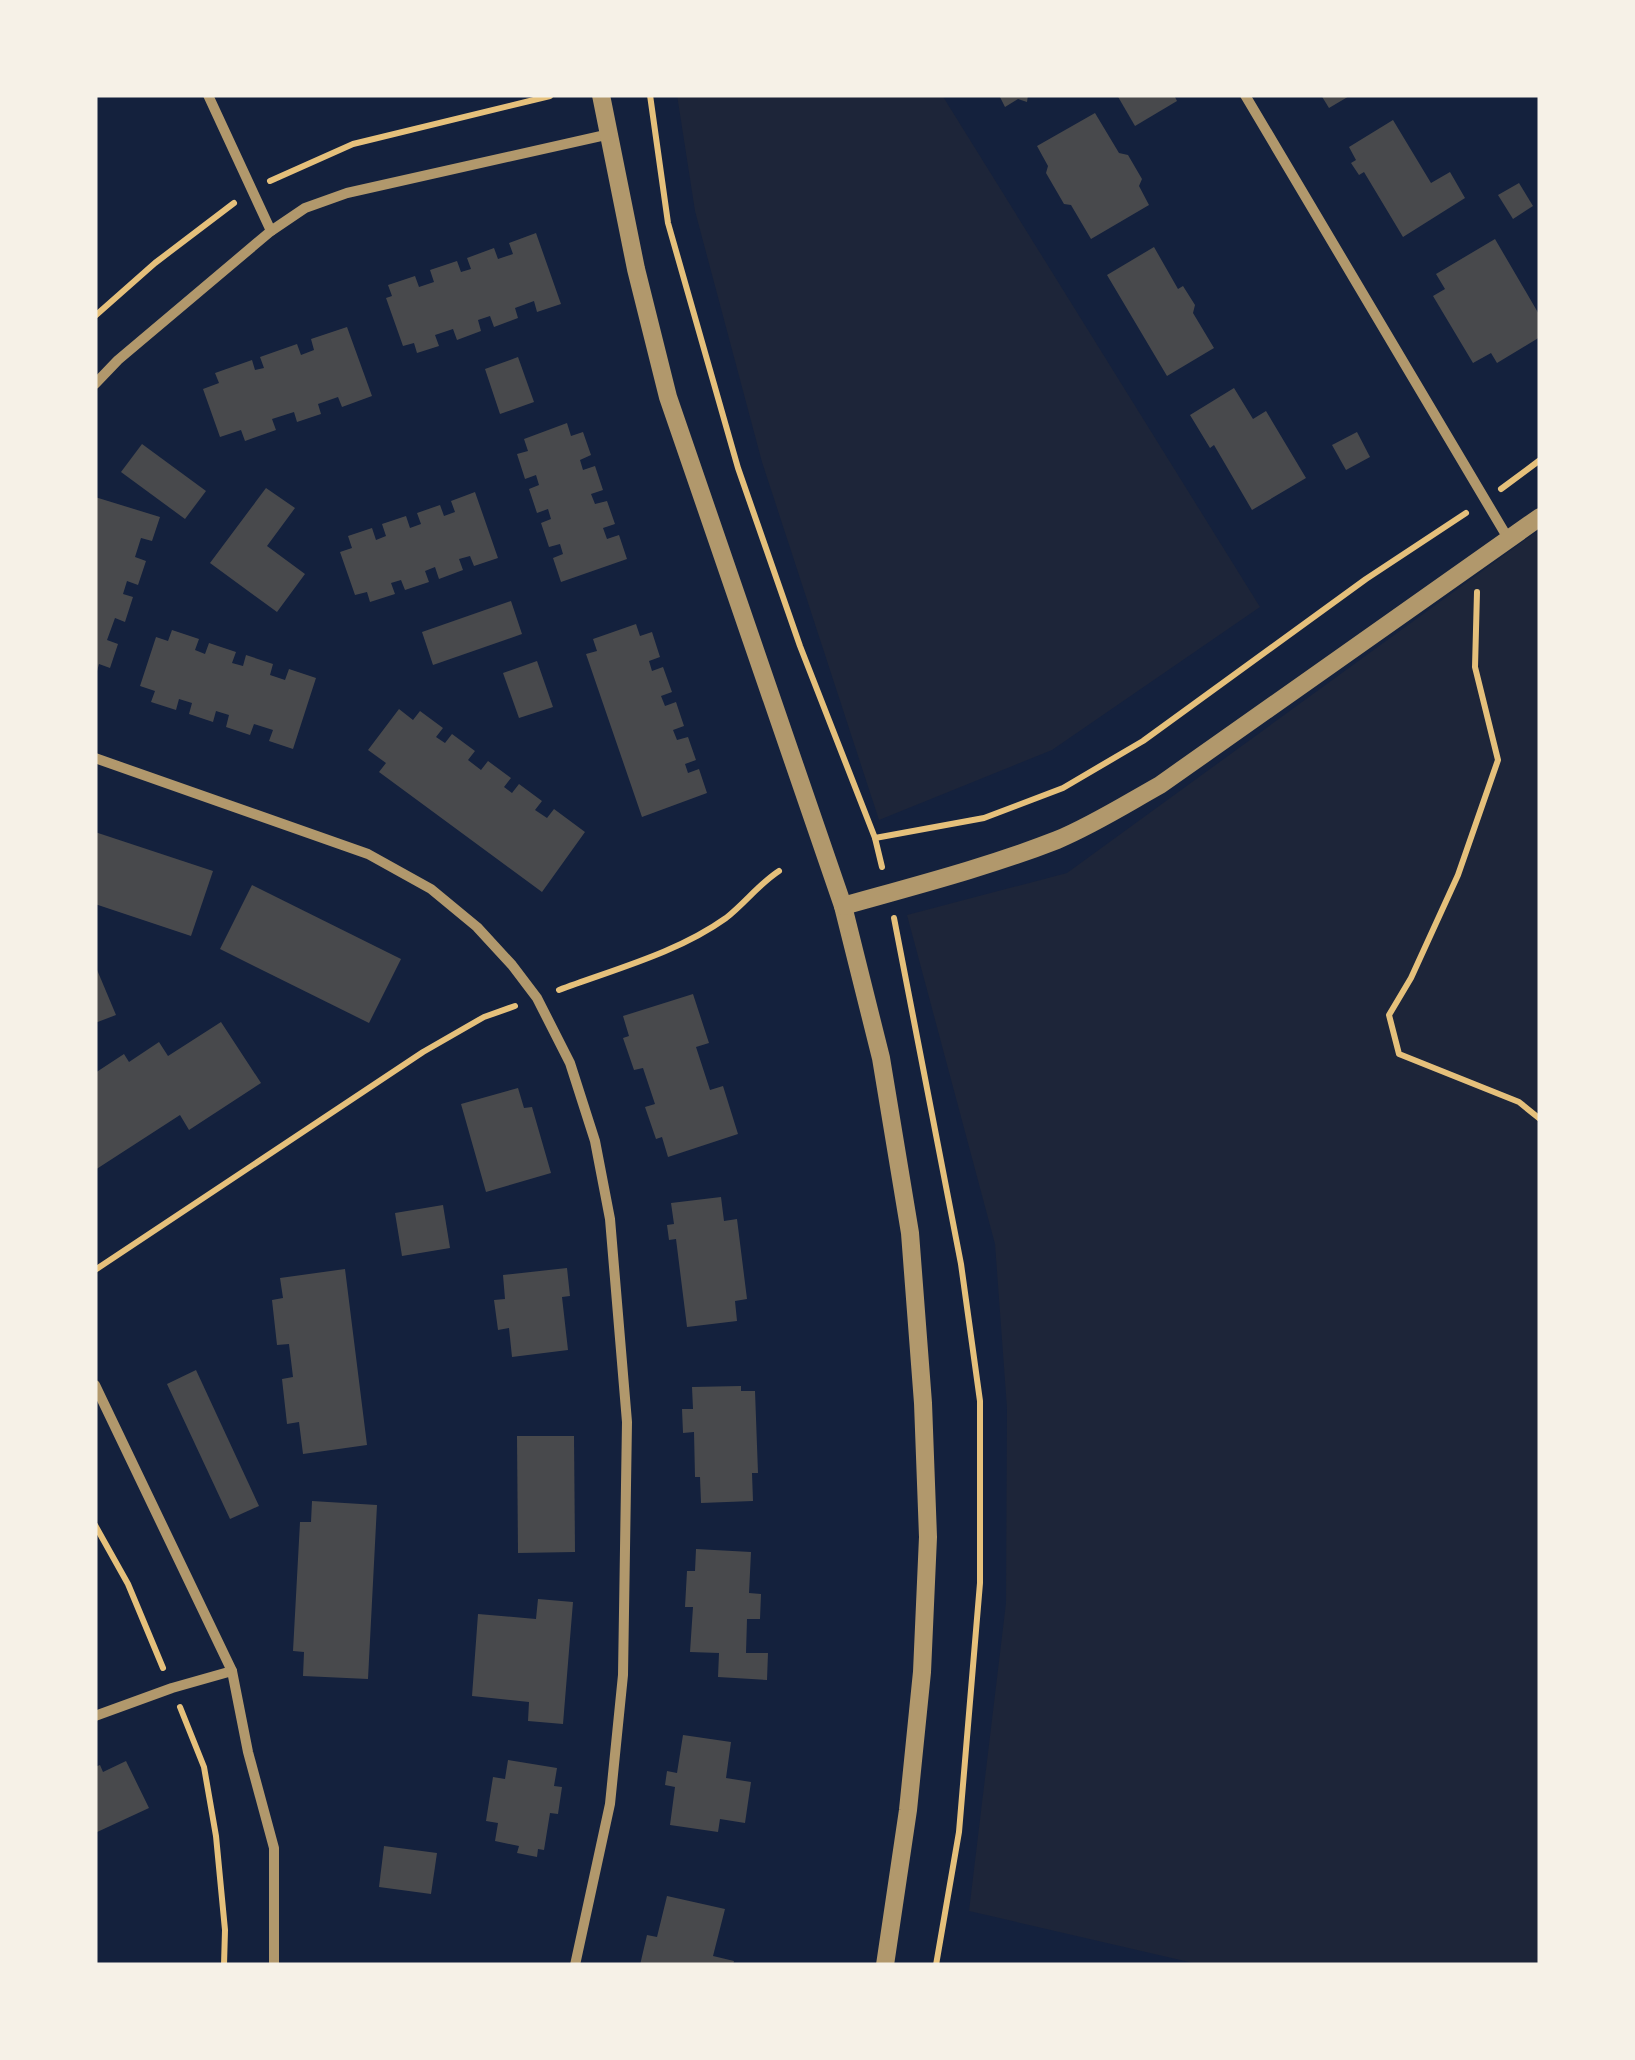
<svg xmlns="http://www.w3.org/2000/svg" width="1635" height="2060" font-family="Arial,sans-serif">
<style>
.green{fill:#1d2539}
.building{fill:#48494c}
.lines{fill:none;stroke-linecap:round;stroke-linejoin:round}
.path{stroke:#e5c07b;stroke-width:6}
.minor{stroke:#b1986c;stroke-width:10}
.tertiary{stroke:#b1986c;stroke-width:18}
</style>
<rect width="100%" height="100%" fill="#14213d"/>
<g class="green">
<polygon points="677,95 942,95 1260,607 1052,750 879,820 762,462 695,211"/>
<polygon points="1540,529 1540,1965 1202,1965 969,1911 1006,1603 1007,1408 995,1244 907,915 1067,873"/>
</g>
<g class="building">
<polygon points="999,95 1028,95 1027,102 1018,99 1005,107"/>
<polygon points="1117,95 1174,95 1177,101 1135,126"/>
<polygon points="1321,95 1351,95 1329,108"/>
<polygon points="1095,113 1119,153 1128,155 1142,179 1139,186 1149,205 1091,239 1071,205 1064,204 1046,173 1048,166 1037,146"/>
<polygon points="1393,120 1431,183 1450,172 1465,198 1403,237 1364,172 1359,175 1351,163 1356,160 1349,147"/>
<polygon points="1519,183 1533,206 1513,219 1498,195"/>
<polygon points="536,233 561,304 537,312 534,301 515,308 518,318 494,327 490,316 478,320 481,331 457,340 453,329 435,335 439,346 417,353 414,343 403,346 386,298 392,296 388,285 415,276 419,287 434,282 430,270 457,261 461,272 471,269 467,258 494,248 498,259 513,254 509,243"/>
<polygon points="1495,239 1540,316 1540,337 1497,363 1491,353 1473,363 1433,296 1445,289 1436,274"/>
<polygon points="1154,247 1178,289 1183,286 1195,305 1193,313 1214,348 1167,376 1107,275"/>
<polygon points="347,327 372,396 342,407 338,397 318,404 321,414 297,422 294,412 272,419 276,430 245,441 241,430 220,437 203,389 219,383 215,373 252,360 255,370 264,368 260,357 297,344 301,355 314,350 311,339"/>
<polygon points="518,357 534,402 500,414 485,369"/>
<polygon points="1234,388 1253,419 1266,411 1306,478 1252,510 1214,445 1210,448 1190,415"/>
<polygon points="567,423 571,436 583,432 591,455 580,460 583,470 595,466 603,490 591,494 595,504 607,501 615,524 603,528 607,539 619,535 627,559 561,582 553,558 563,554 560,544 549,547 541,523 551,519 548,509 537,513 529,489 539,485 536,475 525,479 517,454 528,451 524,439"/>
<polygon points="1357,432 1370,457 1346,470 1332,445"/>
<polygon points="142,444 206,491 185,519 121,472"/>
<polygon points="266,488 295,508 267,546 305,574 277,612 210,563"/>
<polygon points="475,492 498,558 474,566 470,556 459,559 463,570 439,579 435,567 425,571 429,582 405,590 401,580 391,583 395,594 370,602 367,592 355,595 340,552 352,548 348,536 372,528 376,540 386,536 382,524 406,516 410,528 421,524 417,513 440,505 444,516 455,512 451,501"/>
<polygon points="95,497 160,517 152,541 141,538 135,557 146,561 138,585 127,581 123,594 133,597 125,622 115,618 107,640 118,644 110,668 99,664 96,675"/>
<polygon points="511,601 522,634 433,665 422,632"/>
<polygon points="636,624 640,636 652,632 660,657 649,661 652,671 663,667 672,692 661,696 665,706 676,702 684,726 673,730 677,740 688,737 696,760 685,764 688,773 699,769 707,793 642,817 586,654 597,651 593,639"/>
<polygon points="172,630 199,639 195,650 205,654 209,643 236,652 232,663 243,666 246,655 273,664 270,675 285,680 289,669 316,678 293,749 269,741 273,730 254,724 250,735 226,727 229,715 216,711 213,722 189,714 192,703 179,699 176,710 151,702 155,691 140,686 156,637 168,641"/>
<polygon points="537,661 553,707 519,718 503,673"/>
<polygon points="399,709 413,720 420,711 443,728 436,737 445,743 452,734 475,751 468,760 481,770 488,761 511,778 504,787 512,793 519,784 542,801 535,810 547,818 554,809 585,832 542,892 379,772 386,763 368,750"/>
<polygon points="95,832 213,871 191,936 95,904"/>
<polygon points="252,885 401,959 369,1023 220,949"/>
<polygon points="95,965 116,1015 95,1023"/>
<polygon points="693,994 709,1043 696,1047 710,1090 723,1086 738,1134 668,1157 662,1137 656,1139 645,1107 655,1104 643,1068 634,1070 623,1038 629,1036 623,1016"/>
<polygon points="221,1022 261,1083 189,1130 180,1115 95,1170 95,1073 124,1054 129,1062 159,1042 168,1056"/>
<polygon points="518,1088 524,1108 532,1107 551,1173 486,1192 461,1104"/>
<polygon points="721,1197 724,1221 737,1219 747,1299 735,1301 737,1321 687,1327 676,1239 669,1240 667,1225 674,1224 671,1203"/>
<polygon points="443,1205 450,1248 402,1256 395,1213"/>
<polygon points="567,1268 570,1296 562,1297 568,1350 512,1357 509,1328 498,1330 494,1300 505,1299 503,1275"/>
<polygon points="345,1269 367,1445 303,1454 299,1422 287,1424 282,1379 293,1377 289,1344 277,1345 272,1300 283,1298 280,1278"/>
<polygon points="196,1370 259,1506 230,1519 167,1384"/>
<polygon points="741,1386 741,1391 755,1391 758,1473 752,1473 753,1501 701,1503 700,1477 695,1477 694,1432 683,1433 682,1409 693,1409 692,1387"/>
<polygon points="517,1436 574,1436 575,1552 518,1553"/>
<polygon points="312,1501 377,1505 368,1679 303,1676 304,1652 293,1651 300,1522 311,1522"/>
<polygon points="696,1549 751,1552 749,1593 761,1594 760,1619 747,1619 746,1653 768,1653 767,1680 718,1677 719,1653 690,1652 693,1607 685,1607 687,1571 695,1571"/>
<polygon points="538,1599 573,1602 563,1724 528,1721 529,1702 472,1696 478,1614 536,1619"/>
<polygon points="683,1735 731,1742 726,1778 751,1782 745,1823 720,1819 718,1832 670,1825 675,1787 665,1785 667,1771 677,1773"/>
<polygon points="508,1760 557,1768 554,1786 562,1787 558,1814 550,1813 544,1850 538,1849 537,1857 517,1853 519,1846 495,1841 498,1823 486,1821 493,1777 505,1779"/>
<polygon points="126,1761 149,1808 95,1833 95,1767 100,1765 103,1772"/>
<polygon points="384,1846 437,1853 431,1894 379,1887"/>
<polygon points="667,1896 725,1909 713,1956 734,1961 733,1965 640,1965 647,1935 657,1937"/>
</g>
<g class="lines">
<g class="path">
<polyline points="650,95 668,223 738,468 800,646 875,838 882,867"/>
<polyline points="270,181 353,144 550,96"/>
<polyline points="95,316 155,263 234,203"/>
<polyline points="1501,489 1540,460"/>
<polyline points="1477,592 1475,667 1498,760 1458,875 1411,978 1389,1015 1399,1054 1519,1102 1540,1119"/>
<polyline points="875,838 984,818 1063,788 1143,741 1366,579 1466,513"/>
<polyline points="894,918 961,1264 980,1401 980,1583 959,1832 936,1965"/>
<path d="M 559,990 C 615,969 677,953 726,918 C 745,903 759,884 779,871"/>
<polyline points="95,1270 423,1052 484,1017 515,1006"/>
<polyline points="95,1525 128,1584 163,1668"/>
<polyline points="180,1707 204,1767 216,1836 225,1930 224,1965"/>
</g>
<g class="minor">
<polyline points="208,95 271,231"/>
<polyline points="1245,95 1509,540"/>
<polyline points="95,384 118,360 271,231 305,208 347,193 610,134"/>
<polyline points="95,758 368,854 431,889 477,927 512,965 537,998 570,1063 595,1141 610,1219 627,1422 623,1675 610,1804 575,1965"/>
<polyline points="95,1385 232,1671 248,1752 274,1848 274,1965"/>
<polyline points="95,1716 172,1688 232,1671"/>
</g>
<g class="tertiary">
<polyline points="601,95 636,269 668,397 843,906 881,1058 910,1233 923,1403 928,1537 922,1672 908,1810 885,1965"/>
<path d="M 843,906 C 914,886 988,867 1057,840 C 1093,825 1126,804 1160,785 L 1540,517"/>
</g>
</g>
<rect width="1635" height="2060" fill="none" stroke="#f6f1e7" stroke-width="195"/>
</svg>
